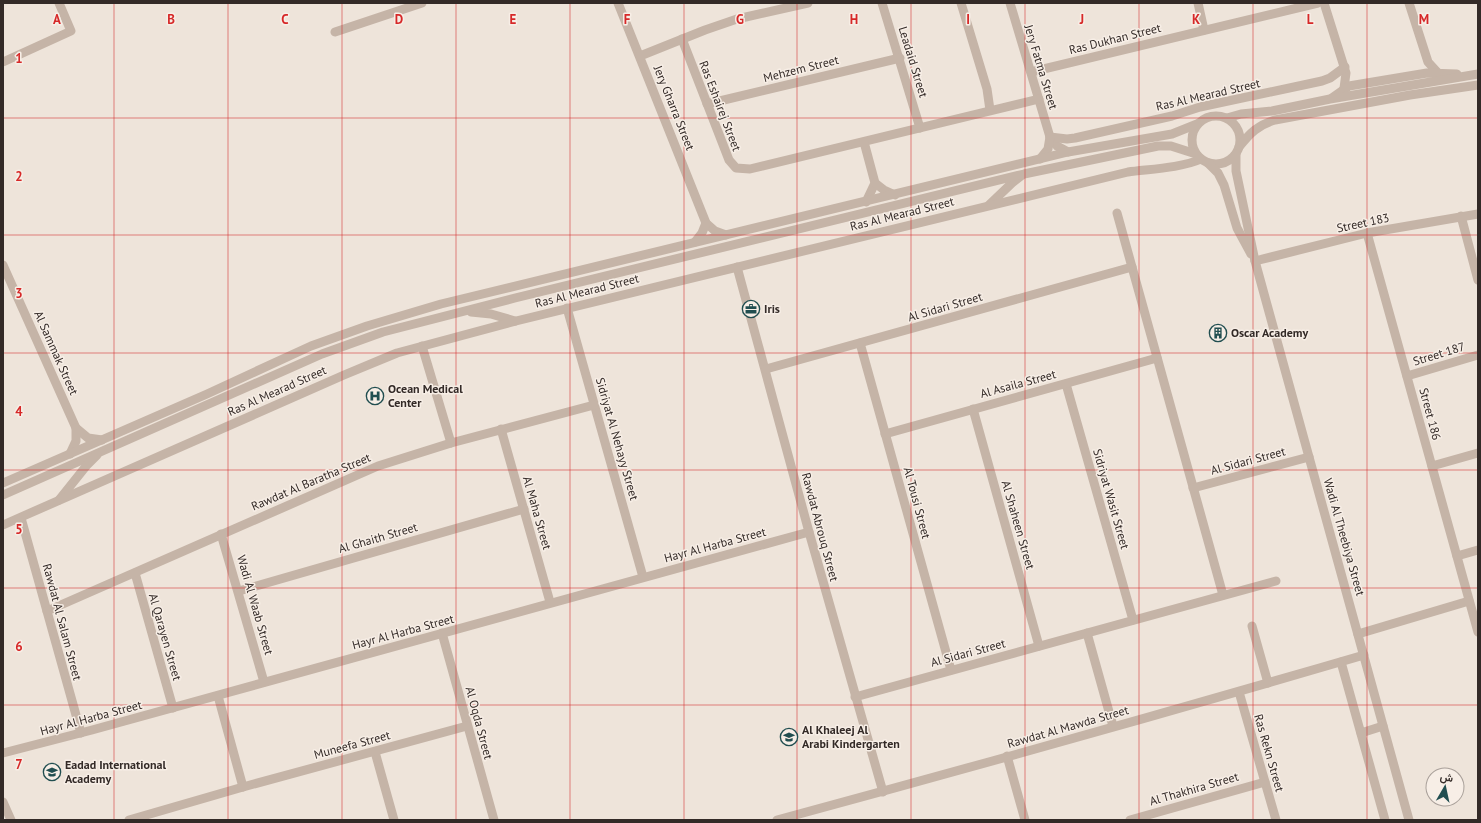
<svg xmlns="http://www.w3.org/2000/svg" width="1481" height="823" font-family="'PT Sans',Vazirmatn,sans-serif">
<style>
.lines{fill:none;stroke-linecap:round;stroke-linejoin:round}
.minor{stroke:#c5b4a7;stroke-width:9}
.grid{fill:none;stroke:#d62828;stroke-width:1;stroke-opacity:0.55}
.labels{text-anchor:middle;stroke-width:3;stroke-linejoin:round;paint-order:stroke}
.street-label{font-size:12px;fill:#332a27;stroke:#f7eee6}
.poi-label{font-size:12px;font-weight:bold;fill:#332a27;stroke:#f7eee6;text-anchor:start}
.grid-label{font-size:13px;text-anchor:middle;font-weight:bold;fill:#d62828;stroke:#f7eee6;stroke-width:3;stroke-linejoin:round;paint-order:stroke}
</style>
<rect width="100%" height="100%" fill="#eee4da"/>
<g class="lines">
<g class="minor">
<polyline points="618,3 706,223 715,231 726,235"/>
<polyline points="882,3 920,128"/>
<polyline points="961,3 987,89 990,110"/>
<polyline points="1010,3 1050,137 1057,146 1068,152"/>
<polyline points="1198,3 1204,30"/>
<polyline points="1324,3 1346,73 1344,88"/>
<polyline points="1409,3 1428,62 1438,73"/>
<polyline points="335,32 422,3"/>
<polyline points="682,39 729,160 736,168 750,169 1039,99"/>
<polyline points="640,56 705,30 737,19 808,3"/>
<polyline points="3,62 71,31 59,3"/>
<polyline points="1031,72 1318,3"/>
<polyline points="1332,98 1349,86 1427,73 1457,74"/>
<polyline points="707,104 900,58"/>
<circle cx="1216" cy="140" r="24"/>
<polyline points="1227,118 1241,114 1272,111 1330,99 1478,74"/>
<polyline points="1050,137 1067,139 1075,138 1172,116 1200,107 1322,81 1330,78 1345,67"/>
<polyline points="864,142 875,183 866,202"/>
<path d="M 1239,147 C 1250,133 1258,125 1275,120 L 1410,95 L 1478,85"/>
<polyline points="1236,154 1236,171 1255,261 1409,820"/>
<polyline points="1040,159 1048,149 1050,137"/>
<polyline points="1208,163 1218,173 1224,185 1237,228 1251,254"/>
<polyline points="875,183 884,190 895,195"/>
<polyline points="989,205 1012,183 1021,176"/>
<polyline points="1117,213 1223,595"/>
<polyline points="1461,216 1478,280"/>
<polyline points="1367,233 1478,632"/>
<polyline points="695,242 702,233 706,223"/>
<polyline points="1255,261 1367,233 1478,214"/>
<polyline points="3,265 76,428 88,438 102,440"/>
<polyline points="737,267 809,532 883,792"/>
<polyline points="567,308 643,577"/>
<polyline points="471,312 491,314 515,321"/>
<polyline points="860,343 951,670"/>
<polyline points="422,346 451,443"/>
<polyline points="766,369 1132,267"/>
<polyline points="1407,376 1478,355"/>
<polyline points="1066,384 1133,620"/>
<polyline points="973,409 1039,646"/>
<polyline points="501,429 550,602"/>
<polyline points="885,434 1157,358"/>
<polyline points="70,454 76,441 76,428"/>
<polyline points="1432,466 1478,453"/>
<polyline points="3,483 207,394 311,346 367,326 441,304 1068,152 1172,134 1197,124"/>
<polyline points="1193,488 1309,457"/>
<polyline points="3,495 322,354 383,332 515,298 1024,174 1158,146 1171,146 1196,154"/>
<polyline points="59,500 87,465 97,455"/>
<polyline points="21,518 81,733"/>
<path d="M 3,525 L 344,375 L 397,353 L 516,321 L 1128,172 C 1150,169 1181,168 1201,159"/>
<polyline points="221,534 264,682"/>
<polyline points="1457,556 1478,550"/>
<polyline points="135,573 173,708"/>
<polyline points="239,591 524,509"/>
<polyline points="47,611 378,466 451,443 594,405"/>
<polyline points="1252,626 1268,683"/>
<polyline points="442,633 494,820"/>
<polyline points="1087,633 1113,726"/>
<polyline points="1358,634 1469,601"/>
<polyline points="1341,662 1385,820"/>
<polyline points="1239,692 1276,820"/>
<polyline points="218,696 243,787"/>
<polyline points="855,697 1276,581"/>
<polyline points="1361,733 1383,726"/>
<polyline points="375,752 394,820"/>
<polyline points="3,753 92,730 809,532"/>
<polyline points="1007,756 1025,820"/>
<polyline points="3,802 11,820"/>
<polyline points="129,820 243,787 467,726"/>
<path d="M 777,820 C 973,767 1169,712 1364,655"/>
<polyline points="1130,820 1265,782"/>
</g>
</g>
<path class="grid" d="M 114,3 L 114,820M 228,3 L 228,820M 342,3 L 342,820M 456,3 L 456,820M 570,3 L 570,820M 684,3 L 684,820M 797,3 L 797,820M 911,3 L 911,820M 1025,3 L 1025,820M 1139,3 L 1139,820M 1253,3 L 1253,820M 1367,3 L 1367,820M 3,118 L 1478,118M 3,235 L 1478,235M 3,353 L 1478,353M 3,470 L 1478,470M 3,588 L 1478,588M 3,705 L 1478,705"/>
<defs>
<symbol id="office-ring" viewBox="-11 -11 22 22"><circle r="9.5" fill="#f7eee6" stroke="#214e50" stroke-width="1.5"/><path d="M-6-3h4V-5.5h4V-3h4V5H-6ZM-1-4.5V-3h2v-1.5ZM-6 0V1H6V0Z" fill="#214e50"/></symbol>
<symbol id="building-ring" viewBox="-11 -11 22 22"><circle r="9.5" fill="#f7eee6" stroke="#214e50" stroke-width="1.5"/><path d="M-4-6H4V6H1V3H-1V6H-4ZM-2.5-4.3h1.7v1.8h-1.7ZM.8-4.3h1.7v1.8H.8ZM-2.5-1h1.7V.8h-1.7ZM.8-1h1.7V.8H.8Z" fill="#214e50"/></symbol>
<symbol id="hospital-ring" viewBox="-11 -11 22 22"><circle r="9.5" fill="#f7eee6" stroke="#214e50" stroke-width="1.5"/><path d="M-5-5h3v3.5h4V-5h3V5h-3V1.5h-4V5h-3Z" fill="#214e50"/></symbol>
<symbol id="school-ring" viewBox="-11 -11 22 22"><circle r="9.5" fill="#f7eee6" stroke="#214e50" stroke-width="1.5"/><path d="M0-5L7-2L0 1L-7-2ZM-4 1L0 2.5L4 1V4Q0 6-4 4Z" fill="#214e50"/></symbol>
</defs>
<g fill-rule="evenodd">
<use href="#office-ring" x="741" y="299" width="20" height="20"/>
<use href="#building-ring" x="1208" y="323" width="20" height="20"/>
<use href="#hospital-ring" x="365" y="386" width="20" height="20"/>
<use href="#school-ring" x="779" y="727" width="20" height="20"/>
<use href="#school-ring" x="42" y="762" width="20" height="20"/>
</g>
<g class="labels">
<g class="street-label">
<text transform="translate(1115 39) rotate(-14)" y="4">Ras Dukhan Street</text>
<text transform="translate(913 62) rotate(73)" y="4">Leadaid Street</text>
<text transform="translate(1041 67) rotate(73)" y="4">Jery Fatma Street</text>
<text transform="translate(801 69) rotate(-14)" y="4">Mehzem Street</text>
<text transform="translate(1208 95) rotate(-13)" y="4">Ras Al Mearad Street</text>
<text transform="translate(720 106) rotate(69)" y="4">Ras Eshairej Street</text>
<text transform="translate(674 108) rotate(68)" y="4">Jery Gharra Street</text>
<text transform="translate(902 214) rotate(-14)" y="4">Ras Al Mearad Street</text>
<text transform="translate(1363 223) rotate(-12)" y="4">Street 183</text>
<text transform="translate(587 291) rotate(-14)" y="4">Ras Al Mearad Street</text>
<text transform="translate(945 307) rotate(-16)" y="4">Al Sidari Street</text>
<text transform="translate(56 353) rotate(66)" y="4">Al Sammak Street</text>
<text transform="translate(1439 354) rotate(-17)" y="4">Street 187</text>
<text transform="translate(1018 384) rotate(-15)" y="4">Al Asaila Street</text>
<text transform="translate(277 391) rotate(-24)" y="4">Ras Al Mearad Street</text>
<text transform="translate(1430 414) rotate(75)" y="4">Street 186</text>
<text transform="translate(617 439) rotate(74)" y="4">Sidriyat Al Nehayy Street</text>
<text transform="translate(1248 461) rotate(-15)" y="4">Al Sidari Street</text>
<text transform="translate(311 482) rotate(-23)" y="4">Rawdat Al Baratha Street</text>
<text transform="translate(1111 499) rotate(74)" y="4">Sidriyat Wasit Street</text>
<text transform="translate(917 503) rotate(75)" y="4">Al Tousi Street</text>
<text transform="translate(537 513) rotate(74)" y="4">Al Maha Street</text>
<text transform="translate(1018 525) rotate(74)" y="4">Al Shaheen Street</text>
<text transform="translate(820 527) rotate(75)" y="4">Rawdat Abrouq Street</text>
<text transform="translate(1344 537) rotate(74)" y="4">Wadi Al Theebiya Street</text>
<text transform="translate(378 538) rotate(-16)" y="4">Al Ghaith Street</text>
<text transform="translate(715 545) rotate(-15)" y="4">Hayr Al Harba Street</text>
<text transform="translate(255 605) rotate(74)" y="4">Wadi Al Waab Street</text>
<text transform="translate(62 622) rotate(75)" y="4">Rawdat Al Salam Street</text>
<text transform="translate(403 632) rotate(-15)" y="4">Hayr Al Harba Street</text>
<text transform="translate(165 637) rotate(74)" y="4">Al Qarayen Street</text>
<text transform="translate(968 653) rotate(-15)" y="4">Al Sidari Street</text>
<text transform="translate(91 718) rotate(-15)" y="4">Hayr Al Harba Street</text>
<text transform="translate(479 723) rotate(75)" y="4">Al Oqda Street</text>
<text transform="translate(1068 727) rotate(-16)" y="4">Rawdat Al Mawda Street</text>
<text transform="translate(352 745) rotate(-15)" y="4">Muneefa Street</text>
<text transform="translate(1269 753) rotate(74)" y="4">Ras Rekn Street</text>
<text transform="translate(1194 789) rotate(-16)" y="4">Al Thakhira Street</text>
</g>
<g class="poi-label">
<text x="764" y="313">Iris</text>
<text x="1231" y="337">Oscar Academy</text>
<text x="388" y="393">Ocean Medical<tspan x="388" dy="14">Center</tspan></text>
<text x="802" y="734">Al Khaleej Al<tspan x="802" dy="14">Arabi Kindergarten</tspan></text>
<text x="65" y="769">Eadad International<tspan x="65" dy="14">Academy</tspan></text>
</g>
</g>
<g class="grid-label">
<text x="57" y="24">A</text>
<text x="171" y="24">B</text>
<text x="285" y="24">C</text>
<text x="399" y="24">D</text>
<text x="513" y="24">E</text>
<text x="627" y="24">F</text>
<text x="740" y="24">G</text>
<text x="854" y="24">H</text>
<text x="968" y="24">I</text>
<text x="1082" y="24">J</text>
<text x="1196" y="24">K</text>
<text x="1310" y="24">L</text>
<text x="1424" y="24">M</text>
<text x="19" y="63">1</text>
<text x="19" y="181">2</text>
<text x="19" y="298">3</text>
<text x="19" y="416">4</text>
<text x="19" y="534">5</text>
<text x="19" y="651">6</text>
<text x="19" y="769">7</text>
</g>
<rect width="1481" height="823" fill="none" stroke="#332a27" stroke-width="8"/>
<g transform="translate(1445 787) rotate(9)"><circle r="19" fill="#f7eee6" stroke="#a9a09a"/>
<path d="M0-3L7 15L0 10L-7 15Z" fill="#214e50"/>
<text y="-6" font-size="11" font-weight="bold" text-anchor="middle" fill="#332a27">ش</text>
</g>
</svg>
